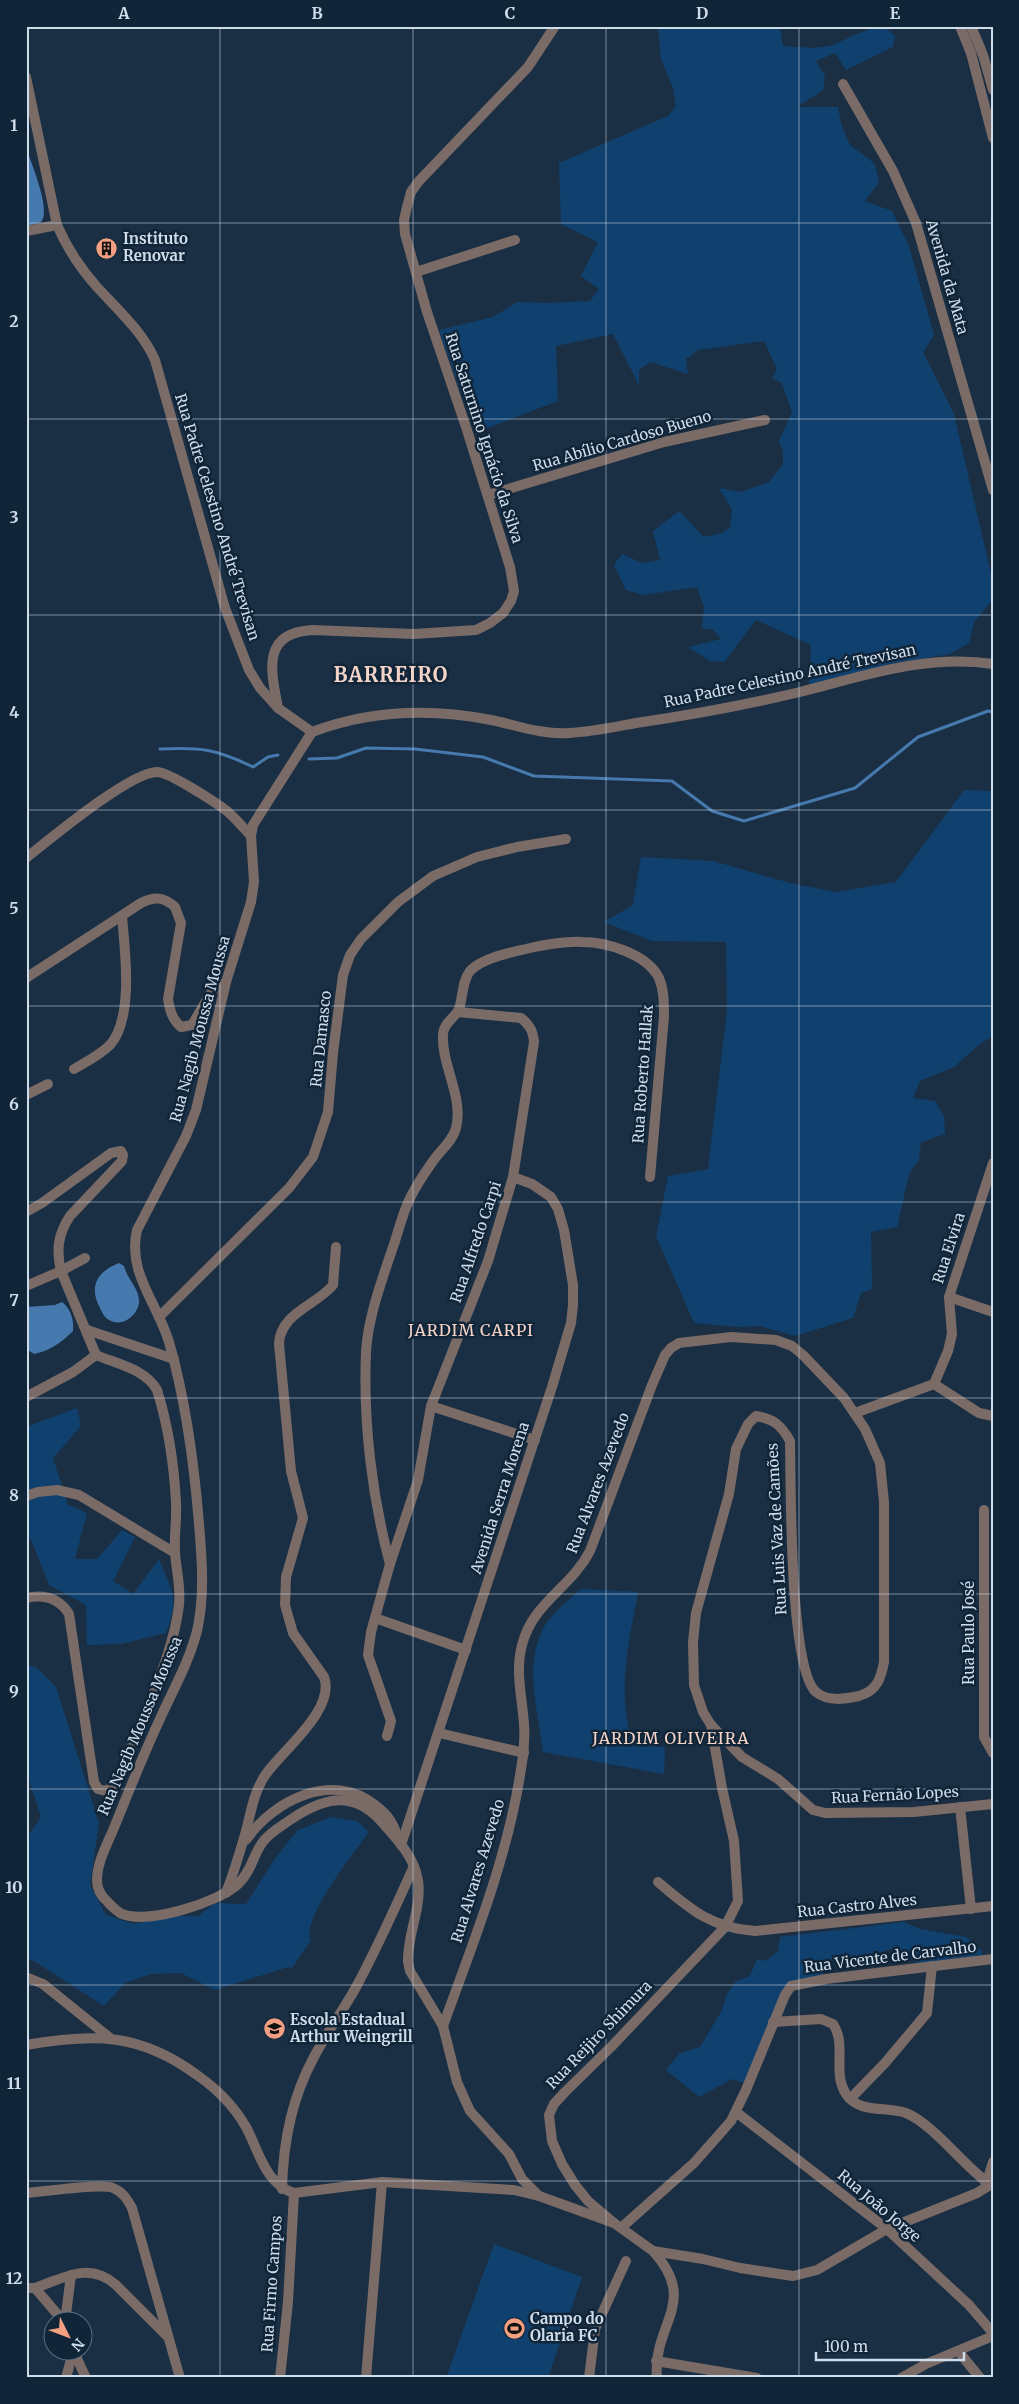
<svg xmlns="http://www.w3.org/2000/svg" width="1019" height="2404" font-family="Merriweather,serif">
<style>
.green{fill:#10416e}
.water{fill:#4679ad}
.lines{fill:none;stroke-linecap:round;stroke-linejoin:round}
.stream{stroke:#4679ad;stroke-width:3}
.street{stroke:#7a6b66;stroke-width:10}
.grid{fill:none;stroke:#cfdcea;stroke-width:1;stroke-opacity:0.55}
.labels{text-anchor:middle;stroke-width:5;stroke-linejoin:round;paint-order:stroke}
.poi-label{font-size:15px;font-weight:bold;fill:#cfdcea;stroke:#112539;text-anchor:start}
.street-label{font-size:15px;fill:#cfdcea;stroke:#112539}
.neighbourhood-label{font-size:16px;letter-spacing:1px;fill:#f5d4c8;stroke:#112539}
.district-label{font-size:20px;font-weight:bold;letter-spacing:1px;fill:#f5d4c8;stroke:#112539}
.neatline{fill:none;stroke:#cfdcea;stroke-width:2}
.grid-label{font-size:16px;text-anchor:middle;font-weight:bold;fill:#cfdcea}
</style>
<rect width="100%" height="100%" fill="#1a2f44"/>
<g class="green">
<path d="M 658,26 L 780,26 L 783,46 C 800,47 819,50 835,44 C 854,36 862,30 884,26 L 895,36 L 893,47 L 846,70 L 835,53 L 816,61 L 825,76 L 823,90 L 797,107 L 838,107 L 841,124 L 850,145 L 875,164 L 879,182 L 865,201 L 892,211 L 909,246 L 934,335 L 923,352 L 954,414 L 991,574 L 993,599 L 974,622 L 969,643 L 950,654 L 895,663 L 809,688 L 811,645 L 756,620 L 724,662 L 710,661 L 688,647 L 721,639 L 712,629 L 702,629 L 704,607 L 697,587 L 643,595 L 626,590 L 614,565 L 622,554 L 642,563 L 660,560 L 653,531 L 679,511 L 704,537 L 722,533 L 730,527 L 732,509 L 719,488 L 741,492 L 769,482 L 783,464 L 783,452 L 779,441 L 792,412 L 782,383 L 772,378 L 777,369 L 764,341 L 698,350 L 686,359 L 688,374 L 650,362 L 639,370 L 639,385 L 613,334 L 556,346 L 558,401 L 475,433 L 439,330 L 493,317 L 517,302 L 548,303 L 590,301 L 599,289 L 581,276 L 598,242 L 561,224 L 559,163 L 668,116 L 676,106 L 673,88 L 661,59 Z"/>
<polygon points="964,790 993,791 993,1036 980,1044 954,1067 920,1081 913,1098 935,1101 944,1116 945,1134 921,1142 919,1160 909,1174 897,1227 871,1232 872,1289 861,1293 853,1318 795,1336 760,1326 738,1327 694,1323 656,1236 668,1176 708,1169 727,1010 726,942 652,941 604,922 633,905 641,857 713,861 794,884 836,892 896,882"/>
<path d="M 77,1408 L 81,1426 L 53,1458 L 68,1505 L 87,1513 L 75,1559 L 97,1559 L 122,1530 L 135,1537 L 113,1581 L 133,1594 L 159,1559 C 172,1591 180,1599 166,1633 L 121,1644 L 87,1645 L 86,1605 L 49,1585 L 31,1539 L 26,1541 L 26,1427 Z"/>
<path d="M 581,1589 L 638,1592 C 629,1642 618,1684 630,1735 L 665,1748 L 664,1774 L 543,1752 C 539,1713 523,1665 544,1627 C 552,1613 569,1600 581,1589 Z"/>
<path d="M 26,1665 L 36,1667 L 56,1687 L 99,1823 L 90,1885 L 106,1915 L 134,1924 L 168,1916 L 198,1916 L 215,1903 L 246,1904 L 274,1860 L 298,1830 L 331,1817 L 357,1821 L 369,1832 C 355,1852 301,1918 311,1940 L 292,1968 L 288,1967 L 215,1990 L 181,1973 L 151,1974 L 125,1983 L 104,2006 L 34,1961 L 26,1959 L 26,1839 L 41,1817 L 26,1770 Z"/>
<polygon points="904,1922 920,1929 966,1937 981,1950 983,1957 921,1966 895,1947 852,1965 843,1958 832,1961 822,1971 823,1977 794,1983 745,2083 732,2079 699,2097 666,2070 680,2053 700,2047 721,2012 727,1994 736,1981 750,1976 757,1959 766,1961 778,1951 780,1937"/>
<polygon points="494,2244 582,2277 548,2378 446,2378"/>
</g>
<g class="water">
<path d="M 26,148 C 31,162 53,214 40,223 L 26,226 Z"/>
<path d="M 119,1263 L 124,1266 C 127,1279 139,1288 139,1301 C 139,1315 122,1328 109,1320 C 104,1317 102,1312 100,1308 C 88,1286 98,1271 119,1263 Z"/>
<path d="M 62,1302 C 71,1309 74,1320 73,1331 C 62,1342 50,1351 34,1354 L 26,1349 L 26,1307 L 55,1305 Z"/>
</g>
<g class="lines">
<g class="stream">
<path d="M 160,749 C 201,747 216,749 253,767 L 268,757 L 278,755"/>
<polyline points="309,759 337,758 366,748 415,749 483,757 534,776 672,781 712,811 744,821 855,788 918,737 988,711 993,712"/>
</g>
<g class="street">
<polyline points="960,26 971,53 993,138"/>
<polyline points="971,26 983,55 993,90"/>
<path d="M 26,77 L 57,225 C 67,248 80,268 97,287 C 118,310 142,331 155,360 L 225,608 L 249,670 L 260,688 L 278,708 L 312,732"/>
<polyline points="843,84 893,171 916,223 993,490"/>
<polyline points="26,231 57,225"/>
<polyline points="416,272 515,240"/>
<polyline points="488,495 664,442 765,420"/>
<path d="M 278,708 C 271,671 261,633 312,630 L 414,634 L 476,630 L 490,623 L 503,613 L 511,601 L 514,591 L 510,567 L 466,427 L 427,312 L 405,234 L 404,220 L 407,207 L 411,192 L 419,181 L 528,67 L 555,26"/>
<path d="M 312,732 L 253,825 L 251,836 L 254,882 L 251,902 L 226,982 L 196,1110 L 186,1136 L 137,1230 C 127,1273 157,1302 169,1342 C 186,1401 194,1462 199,1524 C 202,1559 205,1596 197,1631 C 189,1662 173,1690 160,1719 C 144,1753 130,1788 116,1823 C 109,1841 97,1861 97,1880 C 97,1888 101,1896 107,1901 C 110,1905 116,1910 120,1913 C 146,1926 219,1902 238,1884 C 251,1872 253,1856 262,1843 C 269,1833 280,1827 290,1820 C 321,1799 351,1789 380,1820 C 396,1838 414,1856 418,1880 C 422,1909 407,1934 408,1962 L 410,1971 L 443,2026 L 457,2082 L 470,2111 L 509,2154 L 522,2179 L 539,2196"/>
<path d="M 312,732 C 370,710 430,708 491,720 C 516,725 542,735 569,733 C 591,732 614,727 636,723 C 691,715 745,705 800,692 C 864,676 925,654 993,664"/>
<path d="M 26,858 C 49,840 130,772 157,772 C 169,772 215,802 227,811 C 235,818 243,827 251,836"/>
<path d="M 26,978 L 141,903 C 155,896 164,897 175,907 L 181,923 L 168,999 C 170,1011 172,1019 181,1027 L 192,1025 L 212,991 L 226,982"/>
<path d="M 74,1069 C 86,1062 100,1055 110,1045 C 134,1018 125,950 122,917"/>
<polyline points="26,1095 48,1084"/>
<path d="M 26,1212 L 42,1203 L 111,1153 L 121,1151 L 123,1155 L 122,1161 L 70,1216 C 58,1234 56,1250 61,1271 L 96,1355 C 117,1364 145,1369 157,1390 C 168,1425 174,1465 176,1502 C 177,1519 174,1535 175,1552 C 176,1570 181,1585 179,1605 C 175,1643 151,1702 135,1738 C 129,1753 120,1783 106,1791 L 98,1789 L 94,1782 L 69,1614 C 59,1598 44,1594 26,1598"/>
<polyline points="26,1286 61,1271 85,1258"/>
<polyline points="949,1297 993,1312"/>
<polyline points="159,1317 289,1188 313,1157 328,1112 333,1053 343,975 350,955 361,939 398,902 433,876 477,857 517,847 566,839"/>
<polyline points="87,1330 174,1359"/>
<polyline points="934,1384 948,1351 952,1334 949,1297 993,1163"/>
<polyline points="26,1397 73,1372 96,1355"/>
<polyline points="431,1406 535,1440"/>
<polyline points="855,1413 934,1384 979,1413 993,1416"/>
<polyline points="26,1496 38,1492 57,1490 79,1495 175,1553"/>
<polyline points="984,1510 984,1737 993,1753"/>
<path d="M 390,1564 C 372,1497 363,1422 366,1352 C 368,1317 382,1280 393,1247 C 398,1233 401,1219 407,1205 C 414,1188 425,1172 436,1157 C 443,1148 453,1140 456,1128 C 464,1097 441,1065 443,1034 C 444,1022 455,1018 459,1009 C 463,997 462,981 470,971 C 482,958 509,953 526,949 C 544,945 564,941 582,942 C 607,942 647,954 659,978 C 664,990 664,1003 664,1016 L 650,1177"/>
<polyline points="375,1618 466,1650"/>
<polyline points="711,1725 742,1757 778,1779 813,1810 825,1813 914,1812 993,1804"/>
<polyline points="439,1733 524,1753"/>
<path d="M 387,1736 L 391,1721 L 368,1655 L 371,1632 L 390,1564 L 418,1480 L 431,1406 L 488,1261 L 513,1177 L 534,1042 C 533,1031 530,1025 521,1018 L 458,1012"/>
<polyline points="960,1807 971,1909"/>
<path d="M 246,1840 C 274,1800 332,1771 375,1805 C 388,1815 393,1822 398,1838"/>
<polyline points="401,1845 552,1387 571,1323 573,1305 573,1285 564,1230 558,1209 551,1197 532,1184 513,1177"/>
<path d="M 658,1882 C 690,1909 711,1928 755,1931 L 993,1906"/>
<path d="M 226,1893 C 234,1872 240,1852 246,1831 C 251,1812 254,1791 266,1774 C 283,1750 336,1709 324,1677 L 293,1633 L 285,1605 L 286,1577 L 303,1518 L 291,1471 L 279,1344 C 280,1313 317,1305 333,1285 L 336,1247"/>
<polyline points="26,1977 43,1984 110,2038"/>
<path d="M 773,2022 L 821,2019 L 833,2024 C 847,2044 832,2073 846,2094 C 859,2114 886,2106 906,2113 C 933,2124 962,2164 987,2182"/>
<path d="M 443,2026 C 473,1943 508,1857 521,1769 C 524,1754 525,1739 524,1724 C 522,1697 515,1671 522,1645 C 533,1602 571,1588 590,1551 L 652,1385 L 665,1355 L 671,1348 L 679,1343 L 731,1337 L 776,1340 L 792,1346 L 803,1355 L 844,1398 L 865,1429 L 880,1463 L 884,1502 L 884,1662 C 881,1678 877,1691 859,1696 C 845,1699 828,1702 816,1692 C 789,1668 791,1483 790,1441 C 781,1425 774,1419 756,1416 L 748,1424 L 736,1449 L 729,1494 L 696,1613 L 693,1642 L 694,1685 L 703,1712 L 711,1725 L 722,1788 L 734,1841 L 738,1901 L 725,1927 L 611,2047 L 565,2092 L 554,2104 L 549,2115 L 552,2141 L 562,2164 L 575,2185 L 588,2201 L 614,2223"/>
<path d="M 26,2045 C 94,2033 140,2033 197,2075 C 217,2089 234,2106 246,2127 C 259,2151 265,2184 294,2193 L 382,2182 L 514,2190 L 539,2196 L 614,2223 L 653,2251 L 703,2259 L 740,2268 L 793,2276 L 817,2270 L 887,2229 L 977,2193 L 993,2183"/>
<polyline points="850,2099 885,2063 927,2013 932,1966"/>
<polyline points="736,2112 887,2229 969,2305 993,2333"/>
<polyline points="985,2188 993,2162"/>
<path d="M 282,2189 C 283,2145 292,2097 314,2057 C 326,2034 342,2012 355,1989 C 377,1949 395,1908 414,1866"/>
<path d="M 26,2193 C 43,2192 101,2183 113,2188 C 123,2192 127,2199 132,2208 L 180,2378"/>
<polyline points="622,2227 694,2163 731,2121 746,2090 785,1995 791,1986 826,1979 993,1959"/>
<path d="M 653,2251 C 700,2303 652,2323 657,2378"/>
<path d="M 26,2288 L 35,2288 C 64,2278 89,2261 116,2285 L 166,2335"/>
<polyline points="35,2288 64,2322"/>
<polyline points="65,2322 71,2275"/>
<polyline points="74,2352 86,2378"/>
<polyline points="959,2352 980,2378"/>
<polyline points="656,2361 757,2378"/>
<polyline points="66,2378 73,2352"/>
<polyline points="280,2378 288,2302 294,2193"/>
<polyline points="366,2378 382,2182"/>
<polyline points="589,2378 595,2329 626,2261"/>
<polyline points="901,2378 926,2364 993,2336"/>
</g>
</g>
<path class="grid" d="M 220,26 L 220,2378M 413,26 L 413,2378M 606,26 L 606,2378M 799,26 L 799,2378M 26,223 L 993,223M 26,419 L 993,419M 26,615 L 993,615M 26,810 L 993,810M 26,1006 L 993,1006M 26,1202 L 993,1202M 26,1398 L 993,1398M 26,1594 L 993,1594M 26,1789 L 993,1789M 26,1985 L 993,1985M 26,2181 L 993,2181"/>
<defs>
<symbol id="building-disc" viewBox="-11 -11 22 22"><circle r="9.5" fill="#f3a082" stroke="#112539"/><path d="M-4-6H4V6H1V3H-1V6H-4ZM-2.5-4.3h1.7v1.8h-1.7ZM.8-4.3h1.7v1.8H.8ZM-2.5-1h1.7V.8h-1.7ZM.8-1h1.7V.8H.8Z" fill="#111"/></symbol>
<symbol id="school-disc" viewBox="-11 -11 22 22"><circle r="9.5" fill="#f3a082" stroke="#112539"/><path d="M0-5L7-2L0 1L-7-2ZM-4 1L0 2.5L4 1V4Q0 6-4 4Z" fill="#111"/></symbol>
<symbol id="stadium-disc" viewBox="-11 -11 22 22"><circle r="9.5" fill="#f3a082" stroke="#112539"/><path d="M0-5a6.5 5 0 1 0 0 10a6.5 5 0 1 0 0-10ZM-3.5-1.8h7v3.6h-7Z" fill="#111"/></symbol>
</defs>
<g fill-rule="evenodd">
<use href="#building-disc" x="94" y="236" width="25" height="25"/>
<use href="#school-disc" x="262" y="2016" width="25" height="25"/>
<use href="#stadium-disc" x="502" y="2316" width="25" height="25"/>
</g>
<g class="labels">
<g class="poi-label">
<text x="123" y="244">Instituto<tspan x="123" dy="17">Renovar</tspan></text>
<text x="290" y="2025">Escola Estadual<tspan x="290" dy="17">Arthur Weingrill</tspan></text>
<text x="530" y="2324">Campo do<tspan x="530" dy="17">Olaria FC</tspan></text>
</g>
<g class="street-label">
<text transform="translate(947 277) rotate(74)" y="5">Avenida da Mata</text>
<text transform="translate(484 438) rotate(72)" y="5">Rua Saturnino Ignácio da Silva</text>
<text transform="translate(622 441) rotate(-16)" y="5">Rua Abílio Cardoso Bueno</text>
<text transform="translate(217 517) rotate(73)" y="5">Rua Padre Celestino André Trevisan</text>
<text transform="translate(790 676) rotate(-12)" y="5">Rua Padre Celestino André Trevisan</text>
<text transform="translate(200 1029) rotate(-75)" y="5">Rua Nagib Moussa Moussa</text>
<text transform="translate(321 1039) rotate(-84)" y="5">Rua Damasco</text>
<text transform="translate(643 1074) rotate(-86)" y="5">Rua Roberto Hallak</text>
<text transform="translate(476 1242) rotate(-71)" y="5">Rua Alfredo Carpi</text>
<text transform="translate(949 1248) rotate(-72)" y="5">Rua Elvira</text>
<text transform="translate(598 1483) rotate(-69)" y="5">Rua Alvares Azevedo</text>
<text transform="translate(500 1498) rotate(-72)" y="5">Avenida Serra Morena</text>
<text transform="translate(777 1529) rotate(-93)" y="5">Rua Luis Vaz de Camões</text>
<text transform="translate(969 1633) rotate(-90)" y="5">Rua Paulo José</text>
<text transform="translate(140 1726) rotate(-67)" y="5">Rua Nagib Moussa Moussa</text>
<text transform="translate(895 1795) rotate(-3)" y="5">Rua Fernão Lopes</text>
<text transform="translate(478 1871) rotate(-73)" y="5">Rua Alvares Azevedo</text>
<text transform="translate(857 1906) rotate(-6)" y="5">Rua Castro Alves</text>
<text transform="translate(890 1957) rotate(-7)" y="5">Rua Vicente de Carvalho</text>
<text transform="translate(599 2035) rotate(-46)" y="5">Rua Reijiro Shimura</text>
<text transform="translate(879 2206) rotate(40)" y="5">Rua João Jorge</text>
<text transform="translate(272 2284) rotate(-86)" y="5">Rua Firmo Campos</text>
</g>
<g class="neighbourhood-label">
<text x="471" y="1336">JARDIM CARPI</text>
<text x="671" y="1744">JARDIM OLIVEIRA</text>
</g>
<g class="district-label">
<text x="391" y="682">BARREIRO</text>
</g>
</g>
<rect width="1019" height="2404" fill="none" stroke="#112539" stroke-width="55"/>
<g transform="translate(68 2336) rotate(132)"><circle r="24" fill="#112539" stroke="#5d6e80"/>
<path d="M0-4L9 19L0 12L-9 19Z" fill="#f3a082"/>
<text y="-8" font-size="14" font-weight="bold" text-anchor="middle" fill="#cfdcea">N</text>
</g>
<path d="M816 2352v8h148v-8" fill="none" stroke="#cfdcea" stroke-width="2.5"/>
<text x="824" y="2352" font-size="15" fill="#cfdcea" stroke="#112539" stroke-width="4" paint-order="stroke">100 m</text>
<rect x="28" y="28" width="964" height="2348" class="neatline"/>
<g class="grid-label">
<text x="124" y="19">A</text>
<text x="317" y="19">B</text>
<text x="510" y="19">C</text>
<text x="702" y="19">D</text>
<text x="895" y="19">E</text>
<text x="14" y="131">1</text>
<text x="14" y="327">2</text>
<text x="14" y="523">3</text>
<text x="14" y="718">4</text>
<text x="14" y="914">5</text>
<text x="14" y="1110">6</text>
<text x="14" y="1306">7</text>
<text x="14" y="1501">8</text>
<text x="14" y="1697">9</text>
<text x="14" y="1893">10</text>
<text x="14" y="2089">11</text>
<text x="14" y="2284">12</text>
</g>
</svg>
